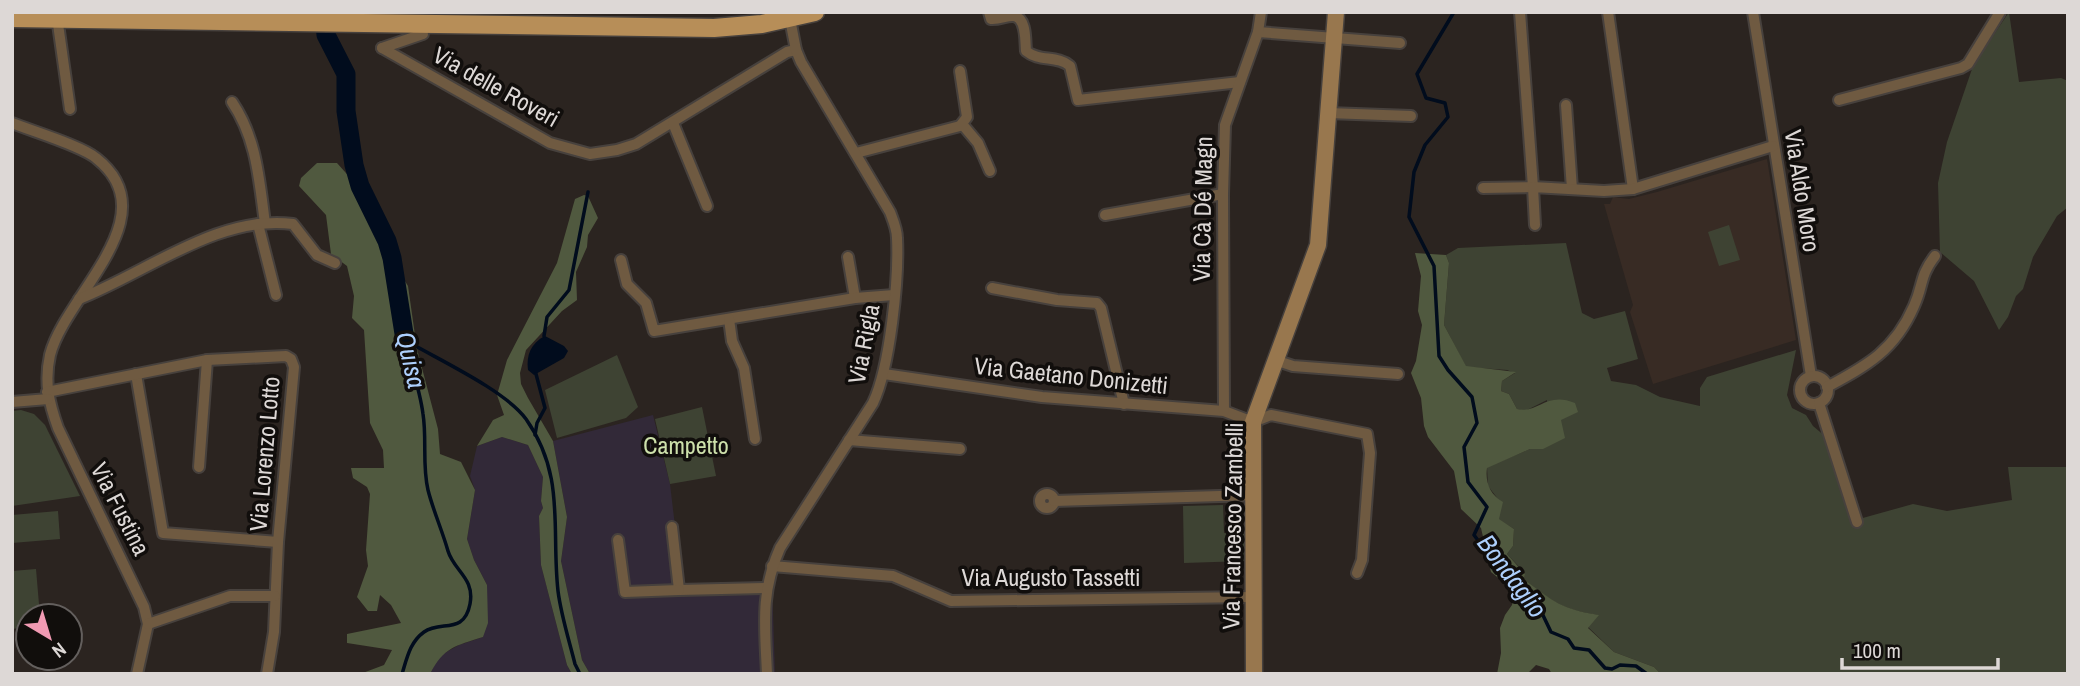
<svg xmlns="http://www.w3.org/2000/svg" width="2080" height="686" font-family="'Archivo Narrow',sans-serif">
<style>
.industrial{fill:#322938}
.built{fill:#382b24}
.green{fill:#3e4333}
.forest{fill:#50593f}
.water{fill:#010c1d}
.lines{fill:none;stroke-linecap:round;stroke-linejoin:round}
.stream{stroke:#010c1d;stroke-width:3.5}
.river{stroke:#010c1d;stroke-width:19}
.street-casing{stroke:#47413d;stroke-width:14}
.secondary-casing{stroke:#47413d;stroke-width:19}
.primary-casing{stroke:#47413d;stroke-width:21}
.street{stroke:#6f5a41;stroke-width:10}
.secondary{stroke:#98774e;stroke-width:16}
.primary{stroke:#b78e58;stroke-width:18}
.labels{text-anchor:middle;stroke-width:7;stroke-linejoin:round;paint-order:stroke}
.street-label{font-size:24px;fill:#ddd8d6;stroke:#110e0c}
.park-label{font-size:24px;fill:#cde0ab;stroke:#110e0c}
.water-label{font-size:26px;font-style:italic;fill:#adcffc;stroke:#110e0c}
</style>
<rect width="100%" height="100%" fill="#2b2420"/>
<g class="industrial">
<polygon points="653,415 670,484 682,585 772,581 775,674 590,674 582,660 561,561 567,517 553,441"/>
<polygon points="502,437 528,445 543,477 541,501 543,508 539,516 541,565 567,665 572,674 430,674 439,656 459,645 483,637 487,585 474,560 467,539 475,490 470,476 477,446"/>
</g>
<polygon class="built" points="1767,159 1796,340 1653,384 1630,312 1633,305 1604,204 1610,204 1613,197 1629,199 1657,192"/>
<g class="green">
<polygon points="2009,12 2019,82 2061,78 2068,81 2068,207 2057,216 2033,257 2023,289 2016,296 2008,317 1999,330 1974,281 1940,252 1938,183 1947,142 1973,66"/>
<polygon points="1729,225 1740,260 1719,266 1708,232"/>
<path d="M 1566,243 L 1582,313 L 1594,319 L 1625,311 L 1638,359 L 1607,368 L 1611,381 L 1636,385 L 1660,397 L 1700,406 L 1700,388 L 1707,377 L 1796,350 L 1787,395 L 1792,408 L 1806,415 L 1813,426 L 1826,437 L 1852,521 L 1913,504 L 1947,511 L 2012,500 L 2008,467 L 2068,467 L 2068,674 L 1661,674 L 1654,667 L 1614,652 L 1588,627 L 1598,615 C 1560,609 1553,602 1524,579 L 1525,573 L 1507,554 L 1513,546 L 1514,529 L 1498,519 L 1498,499 L 1488,486 L 1487,467 L 1530,449 L 1543,449 L 1547,400 L 1525,411 L 1517,409 L 1509,394 L 1501,391 L 1502,381 L 1515,373 L 1507,370 L 1466,367 L 1444,325 L 1449,263 L 1446,255 L 1458,248 Z"/>
<polygon points="617,355 638,407 626,418 557,438 545,390"/>
<polygon points="702,407 716,476 670,484 655,419"/>
<polygon points="21,410 34,414 45,425 80,496 12,506 12,411"/>
<polygon points="1223,505 1224,533 1244,534 1245,561 1184,563 1183,506"/>
<polygon points="58,511 60,539 12,543 12,515"/>
<polygon points="36,569 40,616 28,616 28,627 12,629 12,571"/>
</g>
<g class="forest">
<path d="M 317,163 L 337,163 L 362,191 L 374,231 L 408,286 L 417,349 L 438,429 L 440,454 L 461,462 L 475,490 L 467,539 L 474,560 L 487,585 L 488,623 L 483,637 C 455,646 444,647 430,674 L 360,674 L 384,665 L 392,650 L 347,643 L 347,634 L 401,623 L 391,605 L 380,595 L 377,611 L 368,611 L 357,597 L 368,566 L 366,550 L 370,494 L 367,487 L 353,478 L 351,468 L 384,468 L 383,450 L 370,423 L 364,330 L 352,318 L 354,296 L 347,266 L 331,254 L 326,215 L 299,186 L 301,178 Z"/>
<polygon points="584,195 588,196 598,218 588,235 587,247 576,272 577,300 562,311 526,350 520,373 521,384 528,398 553,441 567,517 561,561 582,660 590,674 572,674 567,665 541,565 539,516 543,508 541,501 543,477 528,445 502,437 477,446 493,420 504,415 497,395 507,360 557,263 575,199"/>
<path d="M 1415,253 L 1446,255 L 1449,263 L 1444,325 L 1466,366 L 1516,372 L 1502,381 L 1501,391 L 1509,394 L 1517,409 C 1538,414 1546,391 1575,403 L 1578,412 L 1561,420 L 1565,438 L 1543,449 L 1530,449 L 1487,468 C 1485,482 1490,495 1503,502 L 1499,519 L 1514,529 L 1513,546 L 1507,554 L 1525,574 L 1524,579 C 1554,602 1561,609 1599,615 L 1588,628 L 1614,652 L 1654,667 L 1661,674 L 1552,674 L 1549,669 L 1536,665 L 1527,674 L 1497,674 L 1501,653 L 1500,628 L 1505,615 L 1512,605 L 1514,591 L 1491,572 L 1481,528 L 1461,509 L 1454,471 L 1428,437 L 1424,426 L 1421,398 L 1411,373 L 1416,361 L 1422,325 L 1418,311 L 1421,276 Z"/>
</g>
<path class="water" d="M 545,336 L 564,346 L 568,351 L 564,358 L 534,375 L 528,370 C 526,355 531,343 545,336 Z"/>
<g class="lines">
<g class="stream">
<polyline points="1454,12 1417,74 1426,98 1445,103 1448,117 1425,145 1414,172 1409,217 1434,266 1439,356 1448,370 1472,397 1477,423 1464,447 1468,482 1487,507 1474,535 1492,559 1540,609 1551,632 1568,639 1574,648 1589,650 1605,668 1612,669 1620,665 1636,666 1647,674"/>
<polyline points="544,336 547,317 569,290 588,192"/>
<path d="M 405,340 C 437,359 505,390 526,419 C 566,476 551,528 558,591 C 561,615 569,640 575,664 L 580,674"/>
<polyline points="535,435 537,423 545,408 536,374"/>
<path d="M 402,674 C 407,658 410,642 424,632 C 441,620 464,635 470,604 C 475,578 454,571 448,551 C 442,530 433,510 428,490 C 422,465 427,439 423,414 C 420,390 411,365 405,341"/>
</g>
<polyline class="river" points="324,12 326,35 346,74 346,111 354,165 360,186 387,241 392,258 405,340"/>
<defs>
<g id="street">
<path d="M 989,12 L 991,19 C 999,20 1007,15 1014,16 C 1027,18 1025,42 1026,51 C 1039,62 1057,55 1070,66 L 1078,100 L 1240,82"/>
<polyline points="1608,12 1633,189"/>
<polyline points="1753,12 1811,376"/>
<polyline points="57,17 70,109"/>
<polyline points="1258,32 1400,43"/>
<polyline points="382,48 550,143 590,154 617,150 636,144 787,52 796,50"/>
<polyline points="382,48 423,34"/>
<polyline points="1839,100 1961,68 1968,64 2000,12"/>
<path d="M 232,102 C 257,139 259,180 265,223"/>
<polyline points="1566,105 1572,189"/>
<polyline points="1328,113 1411,116"/>
<path d="M 12,123 C 32,131 82,146 96,158 C 170,216 65,295 50,355 C 44,382 49,403 58,428 L 144,607 L 148,624 L 137,674"/>
<polyline points="673,123 707,206"/>
<polyline points="962,124 978,143 990,171"/>
<polyline points="856,153 960,126 967,117 960,71"/>
<polyline points="1483,188 1533,187 1520,12"/>
<polyline points="1105,215 1223,194"/>
<polyline points="258,224 276,295"/>
<polyline points="1535,225 1533,187 1604,191 1633,189 1773,146"/>
<polyline points="848,257 855,298"/>
<polyline points="621,260 627,284 646,303 654,331 855,298 894,295"/>
<polyline points="992,288 1057,300 1097,303 1101,308 1124,404"/>
<path d="M 79,299 C 146,273 219,214 293,224 L 317,255 L 335,263"/>
<polyline points="729,319 732,341 744,368 755,439"/>
<polyline points="1275,360 1293,366 1398,374"/>
<polyline points="136,374 163,533 278,542"/>
<polyline points="884,374 1042,397 1224,411 1253,422 1271,415 1367,434 1370,453 1362,560 1357,573"/>
<circle cx="1814" cy="390" r="14"/>
<path d="M 1827,387 C 1868,365 1895,350 1914,306 C 1924,284 1919,277 1935,256"/>
<polyline points="47,392 207,360 286,356 291,359 294,367 278,542 274,632 267,674"/>
<polyline points="12,402 48,399"/>
<polyline points="1819,403 1857,522"/>
<polyline points="1224,411 1223,194 1225,125 1258,32 1261,12"/>
<polyline points="849,440 960,449"/>
<polyline points="199,467 207,360"/>
<circle cx="1047" cy="501" r="7"/>
<polyline points="1054,501 1253,495"/>
<polyline points="672,527 679,590 766,588"/>
<polyline points="618,540 625,592 679,590"/>
<polyline points="772,566 893,576 951,601 1253,597"/>
<polyline points="148,624 230,596 275,596"/>
<path d="M 767,674 C 765,627 760,593 780,548 L 873,403 C 890,367 899,279 897,238 C 897,229 893,220 890,212 L 801,62 L 796,50 L 790,19"/>
</g>
<polyline id="secondary" points="1254,674 1253,422 1318,245 1336,12"/>
<polyline id="primary" points="12,18 714,28 762,24 815,12"/>
</defs>
<use href="#street" class="street-casing"/>
<use href="#secondary" class="secondary-casing"/>
<use href="#primary" class="primary-casing"/>
<use href="#street" class="street"/>
<use href="#secondary" class="secondary"/>
<use href="#primary" class="primary"/>
</g>
<g class="labels">
<g class="street-label">
<text transform="translate(496 87) rotate(29)" y="8">Via delle Roveri</text>
<text transform="translate(1802 191) rotate(81)" y="8">Via Aldo Moro</text>
<text transform="translate(1203 209) rotate(-89)" y="8">Via Cà Dé Magn</text>
<text transform="translate(864 344) rotate(-79)" y="8">Via Rigla</text>
<text transform="translate(1071 376) rotate(6)" y="8">Via Gaetano Donizetti</text>
<text transform="translate(265 454) rotate(-85)" y="8">Via Lorenzo Lotto</text>
<text transform="translate(120 509) rotate(63)" y="8">Via Fustina</text>
<text transform="translate(1233 526) rotate(-89)" y="8">Via Francesco Zambelli</text>
<text x="1051" y="586">Via Augusto Tassetti</text>
</g>
<g class="park-label">
<text x="686" y="454">Campetto</text>
</g>
<g class="water-label">
<text transform="translate(411 360) rotate(77)" y="9">Quisa</text>
<text transform="translate(1512 576) rotate(53)" y="9">Bondaglio</text>
</g>
</g>
<rect width="2080" height="686" fill="none" stroke="#ddd8d6" stroke-width="28"/>
<g transform="translate(49 637) rotate(142)"><circle r="33" fill="#110e0c" stroke="#635f5d" stroke-width="2"/>
<path d="M0-5L12 26L0 18L-12 26Z" fill="#f19ab3"/>
<text y="-10" font-size="19" font-weight="bold" text-anchor="middle" fill="#ddd8d6">N</text>
</g>
<path d="M1842 658v10h156v-10" fill="none" stroke="#ddd8d6" stroke-width="3.5"/>
<text x="1853" y="658" font-size="21" fill="#ddd8d6" stroke="#110e0c" stroke-width="5" paint-order="stroke">100 m</text>
</svg>
